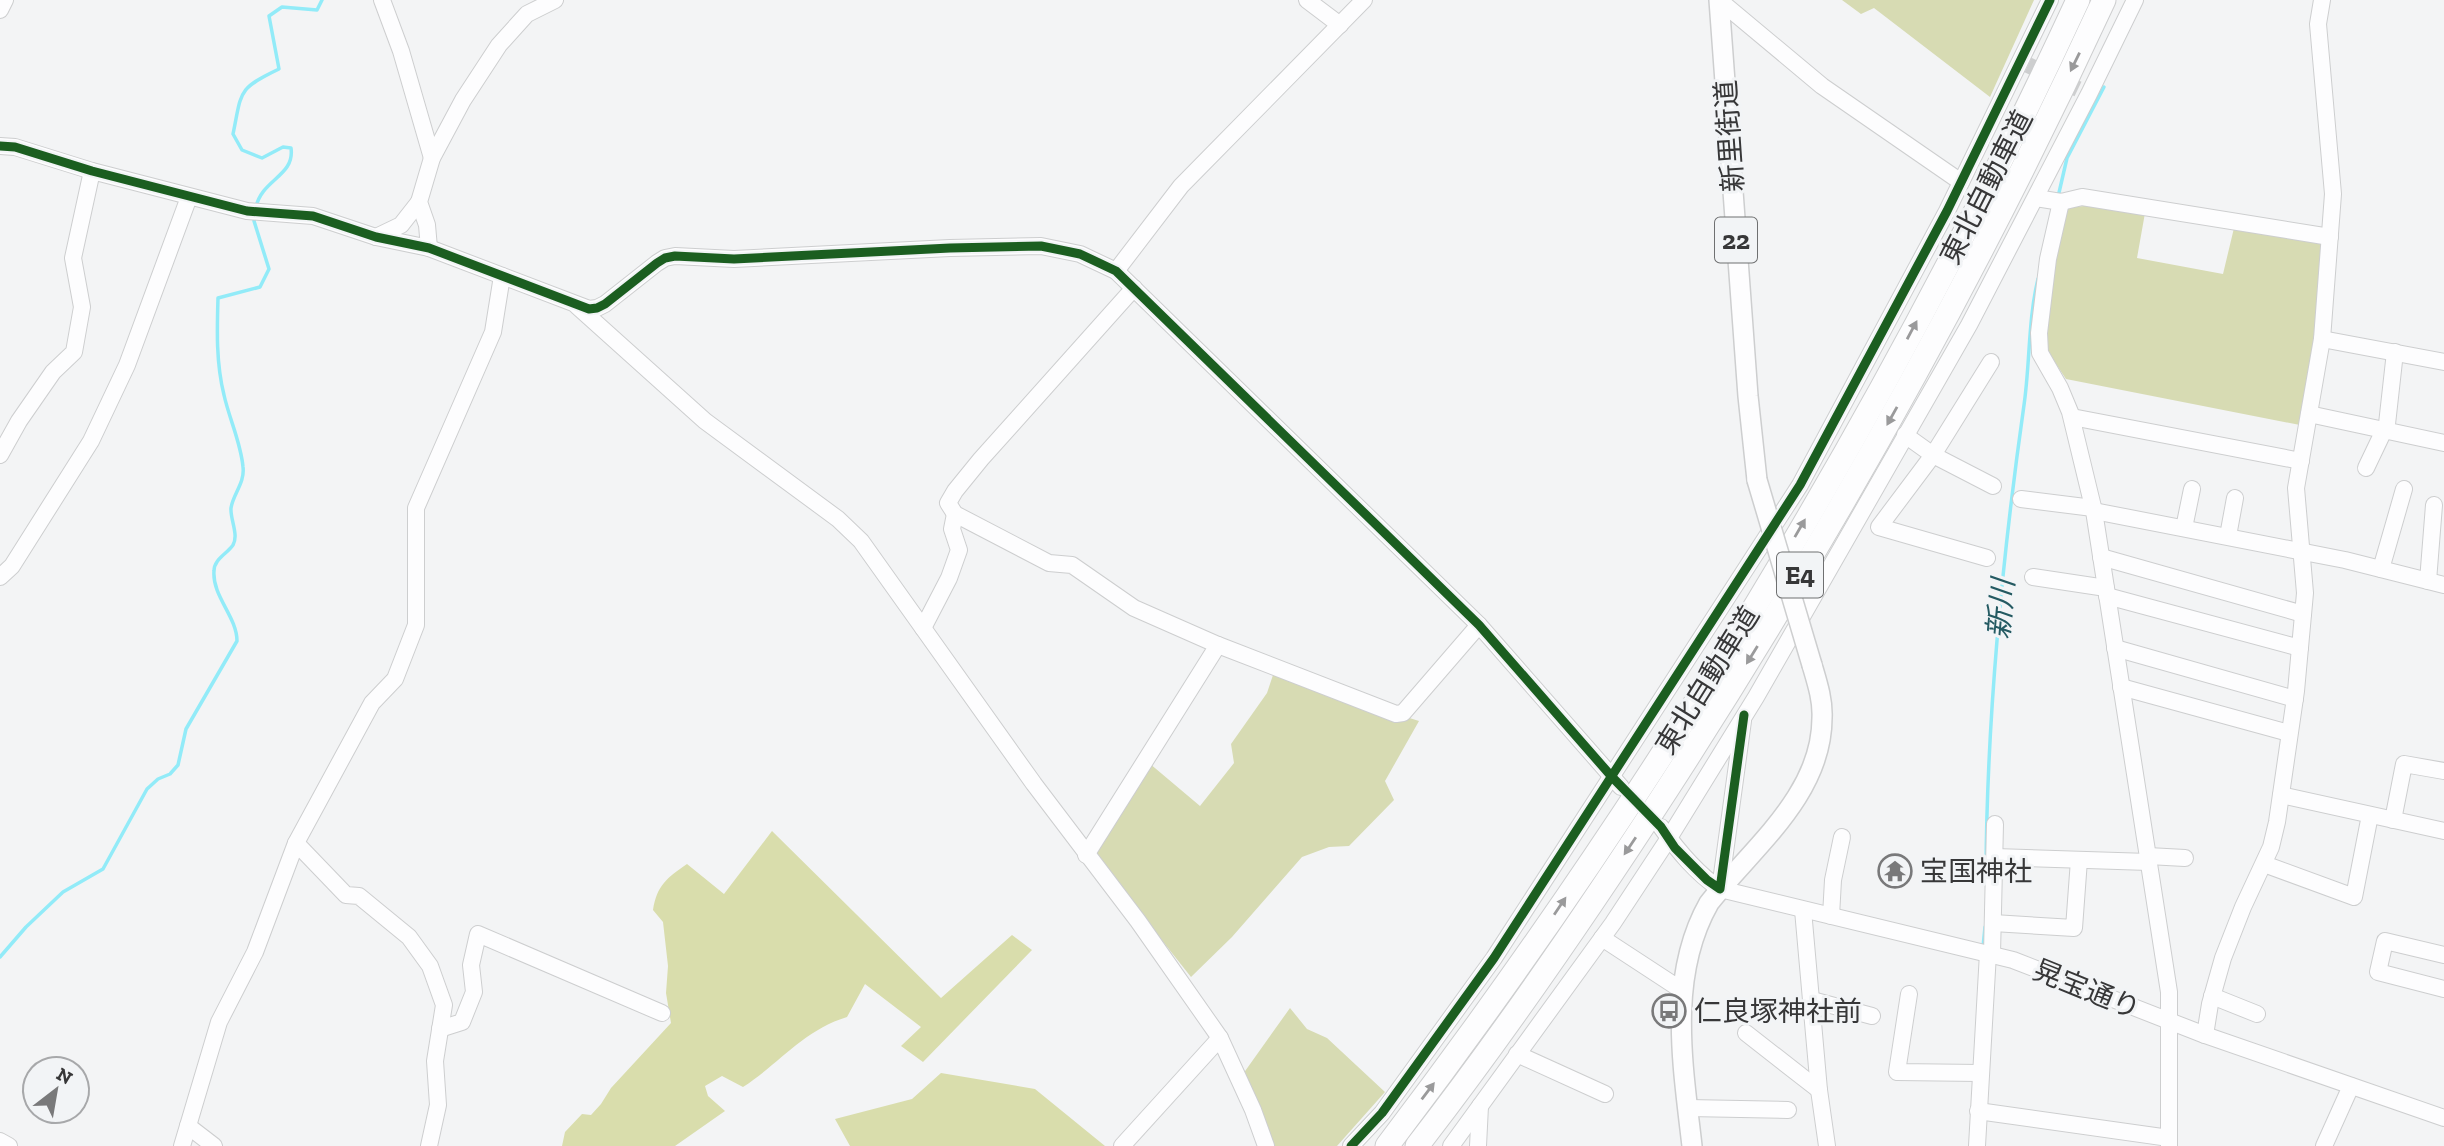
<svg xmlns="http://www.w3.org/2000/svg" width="2444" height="1146" font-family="'Zilla Slab','Noto Sans JP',serif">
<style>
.green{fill:#d7dbb3}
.forest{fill:#d9ddac}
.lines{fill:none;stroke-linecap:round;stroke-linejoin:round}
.stream{stroke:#92ebf8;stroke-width:3.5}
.minor-tunnel{stroke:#cdcecf;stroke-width:16;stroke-dasharray:16 8;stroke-linecap:butt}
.minor-casing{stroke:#cdcecf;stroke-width:18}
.major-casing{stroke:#cdcecf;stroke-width:22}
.highway-casing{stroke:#cdcecf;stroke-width:25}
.minor{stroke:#fdfdfe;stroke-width:16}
.major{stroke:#fdfdfe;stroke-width:19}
.highway{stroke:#fdfdfe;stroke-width:23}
.major-bridge-casing{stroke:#cdcecf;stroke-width:22;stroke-linecap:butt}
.major-bridge{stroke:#fdfdfe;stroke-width:19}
.cycleway-casing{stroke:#f2f4f6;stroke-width:13}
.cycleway{stroke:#1b5e20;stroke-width:9}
.oneway{fill:#9a9a9b}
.labels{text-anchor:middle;stroke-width:6;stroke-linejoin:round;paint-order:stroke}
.shield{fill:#f2f4f6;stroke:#6f7071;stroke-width:2}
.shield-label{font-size:26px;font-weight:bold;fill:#373738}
.street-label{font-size:28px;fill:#373738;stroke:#f2f4f6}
.poi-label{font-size:28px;fill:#373738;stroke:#f2f4f6;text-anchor:start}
.water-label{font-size:30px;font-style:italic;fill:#245a62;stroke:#f2f4f6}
</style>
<rect width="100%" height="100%" fill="#f3f4f5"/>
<g class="green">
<polygon points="1842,0 2034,0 1990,97 1874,8 1861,14"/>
<polygon points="2112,203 2145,213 2137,258 2223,274 2234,228 2322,243 2315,331 2300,425 2066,379 2048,352 2045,318 2065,208"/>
<polygon points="1273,675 1419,721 1385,781 1394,800 1349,846 1329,847 1302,857 1232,937 1191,977 1095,856 1149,763 1200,806 1234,763 1231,744 1267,693"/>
<polygon points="1290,1008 1307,1029 1327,1038 1385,1092 1337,1146 1270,1146 1243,1074"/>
</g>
<g class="forest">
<path d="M 772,831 L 941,998 L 1012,935 L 1032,950 L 923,1062 L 901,1046 L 921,1027 L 865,984 L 847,1017 C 804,1030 780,1063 743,1087 L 722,1076 L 705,1086 L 708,1096 L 725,1111 L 675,1146 L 562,1146 L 565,1132 L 582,1114 L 591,1115 L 601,1104 L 611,1088 L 671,1023 L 666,993 L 668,966 L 663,922 L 653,910 C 657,885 667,878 687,864 L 724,894 Z"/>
<polygon points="941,1073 1035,1089 1105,1146 850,1146 835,1119 912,1099"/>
</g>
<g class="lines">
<g class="stream">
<polyline points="2058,197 2067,158 2104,87"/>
<path d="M 256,207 C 262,179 295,176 291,148 L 283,147 L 262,158 L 242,150 L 233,134 C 242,91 237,89 279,69 L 269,16 L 282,7 L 317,10 L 322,0"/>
<path d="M 1986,871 C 1987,715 2002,560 2024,405 C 2030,364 2028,320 2038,279"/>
<polyline points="1983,947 1985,927"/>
<path d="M 0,957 L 26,927 L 63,892 L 103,869 L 147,789 L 158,779 L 170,774 L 178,765 L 186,729 L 237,641 C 237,617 212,596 214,571 C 214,559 227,554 233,545 C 239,535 230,519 231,508 C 233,494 245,483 243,467 C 241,443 229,418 224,395 C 216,363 217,330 218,298 L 260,287 L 269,269 L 254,221 L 255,215"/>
</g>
<polyline class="minor-tunnel" points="2028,65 2078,89"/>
<defs>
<g id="minor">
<polyline points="382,0 401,51 432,158"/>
<polyline points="1307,0 1340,25"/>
<polyline points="1719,0 1822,86 1961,182"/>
<polyline points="0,10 5,0"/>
<polyline points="0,146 15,147 92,171 247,211 313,216 376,237 429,248 589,309 597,308 605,304 657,263 665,258 675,256 734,259 950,248 1041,246 1080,254 1116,271 1479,625 1621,787"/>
<polyline points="2036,198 2061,202 2082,197 2330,237"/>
<polyline points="2061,202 2048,259 2039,333 2040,353 2060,388 2070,412 2094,511 2169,992 2169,1146"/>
<polyline points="376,237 401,225 419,202"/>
<polyline points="429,248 427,225 419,202 432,158 463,100 499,45 527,14 555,0"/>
<polyline points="1116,271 1181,186 1364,0"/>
<polyline points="1134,288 981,459 955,491 948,503 955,514 1049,563 1072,565 1134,608 1218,645 1396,714 1403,713 1479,625"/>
<polyline points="577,306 705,421 838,519 861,541 1034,784 1138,921 1220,1038 1253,1110 1266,1146"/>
<polyline points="2322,339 2444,362"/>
<polyline points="1991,362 1933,455 1993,486"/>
<polyline points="2309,414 2444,443"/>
<polyline points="2072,417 2301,461"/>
<polyline points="1905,435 1933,455 1879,527 1987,558"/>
<polyline points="0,455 19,421 53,372 74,352 82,307 73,258 92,171"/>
<polyline points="2366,468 2387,424 2395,352"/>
<polyline points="2021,499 2093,508"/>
<polyline points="2094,511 2345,560 2444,585"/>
<polyline points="2184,528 2192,489"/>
<polyline points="2228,536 2235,498"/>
<polyline points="2101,557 2303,614"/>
<polyline points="2381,569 2404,489"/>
<polyline points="0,577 12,566 91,441 127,365 189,197"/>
<polyline points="2033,577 2106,588"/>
<polyline points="2428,581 2434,505"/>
<polyline points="2107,596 2300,648"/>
<polyline points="923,628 949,578 959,550 952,529 955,514"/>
<polyline points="2115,648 2295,699"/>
<polyline points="2121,687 2289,733"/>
<polyline points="2281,795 2444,831"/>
<polyline points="2393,820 2404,764 2444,771"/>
<path d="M 1661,827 C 1678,851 1696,873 1720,889 L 1743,721"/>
<polyline points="296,843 346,895 359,896 409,937 430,966 444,1005 435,1061 438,1105 429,1146"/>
<polyline points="1086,855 1218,645"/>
<polyline points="2148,856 2185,858"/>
<polyline points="1995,857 2149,862"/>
<polyline points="2264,864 2354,897 2370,815"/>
<polyline points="1720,889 2013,960 2205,1035 2444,1118"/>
<polyline points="1803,910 1819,1090 1827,1146"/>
<polyline points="1831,916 1833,880 1842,837"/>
<polyline points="1993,923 2074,928 2079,860"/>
<polyline points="1602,938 1683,991"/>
<polyline points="1992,954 1995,824"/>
<polyline points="2444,955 2385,941 2378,972 2444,989"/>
<polyline points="1909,994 1897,1072 1980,1073"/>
<polyline points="2212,996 2257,1014"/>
<polyline points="1812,1000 1872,1016"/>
<polyline points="440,1029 462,1022 474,992 471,965 478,934 662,1013"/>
<polyline points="1746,1033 1819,1090"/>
<polyline points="2205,1035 2210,1004 2223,958 2243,907 2271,847 2277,822 2296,691 2305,593 2296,488 2322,339 2333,194 2318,24 2322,0"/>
<polyline points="1517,1054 1605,1094"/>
<polyline points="1688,1108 1788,1110"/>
<polyline points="1978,1111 2169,1138"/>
<polyline points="188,1126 214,1146"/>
<polyline points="0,1141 9,1146"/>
<polyline points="182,1146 219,1022 255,952 296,843 372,703 395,679 416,625 416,508 493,332 502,276"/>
<polyline points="1122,1146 1220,1038"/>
<polyline points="1351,1146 1382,1113 1494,958 1800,485 1947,211 2050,0"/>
<polyline points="1451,1146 1613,923 1669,838 1756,697 1969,325 2089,94 2135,0"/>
<polyline points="1478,1146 1480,1106"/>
<polyline points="1977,1146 1988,953"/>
<polyline points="2324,1146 2351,1086"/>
</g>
<g id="major">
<polyline points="1719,0 1748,396 1757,480"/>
<path d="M 1692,1146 C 1683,1066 1667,977 1709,903 C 1752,848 1822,795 1822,718 C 1823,700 1817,682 1812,665"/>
</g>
<g id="highway">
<path d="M 1387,1146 C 1657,791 1891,405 2078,0"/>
<path d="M 1417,1146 C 1506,1031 1589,910 1668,788 C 1831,536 1978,273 2104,0"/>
</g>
</defs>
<use href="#minor" class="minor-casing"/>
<use href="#major" class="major-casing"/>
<use href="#highway" class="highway-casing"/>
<use href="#minor" class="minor"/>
<use href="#major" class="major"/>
<use href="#highway" class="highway"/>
<defs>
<polyline id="major-bridge" points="1757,480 1812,665"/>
</defs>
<use href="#major-bridge" class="major-bridge-casing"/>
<use href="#major-bridge" class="major-bridge"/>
<defs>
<g id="cycleway">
<polyline points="0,146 15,147 92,171 247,211 313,216 376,237 429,248 589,309 597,308 605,304 657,263 665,258 675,256 734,259 950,248 1041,246 1080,254 1116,271 1479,625 1612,777 1661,827 1675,848 1707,880 1720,889 1744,715"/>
<polyline points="1351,1146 1382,1113 1494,958 1800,485 1947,211 2050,0"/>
</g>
</defs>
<use href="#cycleway" class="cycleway-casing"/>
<use href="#cycleway" class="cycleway"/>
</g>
<defs><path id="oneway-solid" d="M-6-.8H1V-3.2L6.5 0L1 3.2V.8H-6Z" transform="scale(1.75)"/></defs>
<g class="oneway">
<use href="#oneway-solid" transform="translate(2075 62) rotate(116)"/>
<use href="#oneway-solid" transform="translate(1912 330) rotate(-62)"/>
<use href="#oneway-solid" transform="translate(1892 416) rotate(119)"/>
<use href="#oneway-solid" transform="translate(1800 528) rotate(-60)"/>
<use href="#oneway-solid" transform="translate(1752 655) rotate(122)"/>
<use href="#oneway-solid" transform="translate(1630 846) rotate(124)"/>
<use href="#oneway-solid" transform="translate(1560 906) rotate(-56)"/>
<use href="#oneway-solid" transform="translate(1428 1091) rotate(-53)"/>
</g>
<defs>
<symbol id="temple-ring" viewBox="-11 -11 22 22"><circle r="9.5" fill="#f2f4f6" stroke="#79797a" stroke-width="1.5"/><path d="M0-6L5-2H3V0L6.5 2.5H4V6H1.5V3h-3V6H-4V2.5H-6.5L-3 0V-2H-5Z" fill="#79797a"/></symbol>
<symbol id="bus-ring" viewBox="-11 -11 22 22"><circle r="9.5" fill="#f2f4f6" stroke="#79797a" stroke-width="1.5"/><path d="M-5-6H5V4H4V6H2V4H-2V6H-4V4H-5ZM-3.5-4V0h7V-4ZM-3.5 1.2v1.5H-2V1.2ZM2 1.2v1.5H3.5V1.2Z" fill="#79797a"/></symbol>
</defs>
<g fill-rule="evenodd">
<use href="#temple-ring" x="1876" y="852" width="38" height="38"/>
<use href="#bus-ring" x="1650" y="992" width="38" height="38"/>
</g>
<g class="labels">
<g class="shield">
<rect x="1715" y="217.5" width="42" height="45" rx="5"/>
<rect x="1777" y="552.5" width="46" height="45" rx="5"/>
</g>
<g class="shield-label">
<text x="1736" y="249">22</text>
<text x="1800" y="584">E4</text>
</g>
<g class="street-label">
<text transform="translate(1729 136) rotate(-94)" y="10">新里街道</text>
<text transform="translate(1986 187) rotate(-63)" y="10">東北自動車道</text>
<text transform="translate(1707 680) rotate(-58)" y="10">東北自動車道</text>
<text transform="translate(2087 989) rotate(22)" y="10">晃宝通り</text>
</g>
<g class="poi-label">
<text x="1920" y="881">宝国神社</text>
<text x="1694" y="1021">仁良塚神社前</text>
</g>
<g class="water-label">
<text transform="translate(2001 609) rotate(-85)" y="10">新川</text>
</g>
</g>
<g transform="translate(56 1090) rotate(31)"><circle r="33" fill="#f2f4f6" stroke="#a7a8aa" stroke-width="2"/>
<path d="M0-5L12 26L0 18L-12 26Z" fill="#79797a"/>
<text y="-10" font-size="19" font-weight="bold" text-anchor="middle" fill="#373738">N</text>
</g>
</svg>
